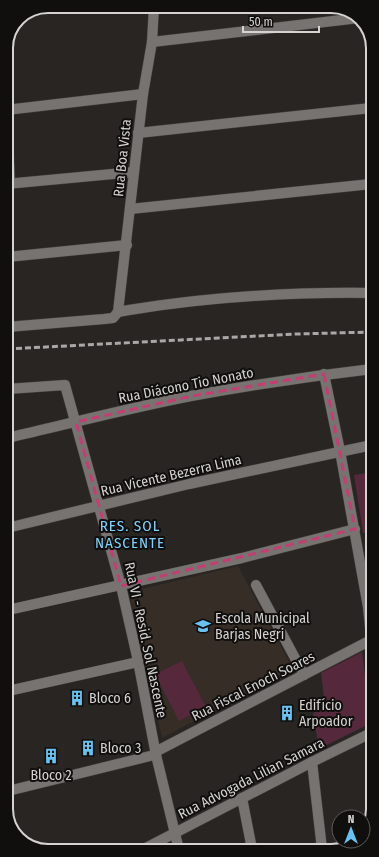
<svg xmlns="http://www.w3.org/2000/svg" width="379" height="857" font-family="'Fira Sans Condensed',sans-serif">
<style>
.built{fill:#352d26}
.green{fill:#55283b}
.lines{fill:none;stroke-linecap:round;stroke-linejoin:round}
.minor-casing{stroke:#44413f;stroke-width:11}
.minor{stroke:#767370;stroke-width:10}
.rail{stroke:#aaa8a6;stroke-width:3;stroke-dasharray:6 3;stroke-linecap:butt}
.marked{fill:none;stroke:#c63d73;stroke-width:3;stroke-dasharray:8 5;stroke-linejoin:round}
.labels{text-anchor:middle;stroke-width:4;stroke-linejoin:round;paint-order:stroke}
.street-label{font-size:14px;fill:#d5d3d1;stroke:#100f0d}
.poi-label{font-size:14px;fill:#d5d3d1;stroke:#100f0d;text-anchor:start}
.neighbourhood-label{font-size:15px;letter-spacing:1px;fill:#80d2fd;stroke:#100f0d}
.rim{fill:none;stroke:#d5d3d1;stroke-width:2}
</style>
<rect width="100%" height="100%" fill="#282523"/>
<polygon class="built" points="238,566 293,669 162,738 129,592"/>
<g class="green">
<polygon points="372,472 372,532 363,533 354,475"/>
<polygon points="362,652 371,723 319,749 313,713 325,706 321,673"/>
<polygon points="182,661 206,707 179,721 155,674"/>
</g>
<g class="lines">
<defs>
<g id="minor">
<polyline points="152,42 359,18"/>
<polyline points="6,96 10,184"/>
<polyline points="6,110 143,94"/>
<polyline points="138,133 371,108"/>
<polyline points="6,184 134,172"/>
<polyline points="130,209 371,184"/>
<polyline points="7,257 127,245"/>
<polyline points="118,312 143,94 152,42 154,6"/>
<path d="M 7,327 L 104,319 L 113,318 L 118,312 L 129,310 C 209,297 291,292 371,293"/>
<polyline points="324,374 340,451 368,607 373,656"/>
<polyline points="7,389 65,385 121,586 138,661 156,755 179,850"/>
<path d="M 7,438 C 68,424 129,408 191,396 C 251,385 311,376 372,369"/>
<polyline points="7,528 189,484 372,445"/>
<polyline points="256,585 304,675"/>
<polyline points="8,610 242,558 355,529"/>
<polyline points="8,691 138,662"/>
<polyline points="312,762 322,849"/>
<polyline points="8,791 154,755 159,750 371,640"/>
<polyline points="242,798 252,849"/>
<polyline points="142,850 312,762 373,732"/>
</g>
</defs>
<use href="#minor" class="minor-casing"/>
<use href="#minor" class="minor"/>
<polyline class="rail" points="7,349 296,334 372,332"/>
</g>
<path class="marked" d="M 324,374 L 355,529 L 121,586 L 76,422 L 192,396 Z"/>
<defs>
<symbol id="school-bare" viewBox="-9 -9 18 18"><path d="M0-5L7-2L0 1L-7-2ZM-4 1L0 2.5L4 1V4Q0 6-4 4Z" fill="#69c3f1" stroke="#100f0d" stroke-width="2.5" paint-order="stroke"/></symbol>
<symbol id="building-bare" viewBox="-9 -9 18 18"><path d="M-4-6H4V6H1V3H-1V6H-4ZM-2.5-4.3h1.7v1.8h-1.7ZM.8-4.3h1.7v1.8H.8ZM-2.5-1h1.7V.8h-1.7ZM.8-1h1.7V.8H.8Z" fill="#69c3f1" stroke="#100f0d" stroke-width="2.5" paint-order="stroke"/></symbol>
</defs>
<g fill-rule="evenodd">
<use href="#school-bare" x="192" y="615" width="22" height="22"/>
<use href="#building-bare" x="66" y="687" width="22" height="22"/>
<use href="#building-bare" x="276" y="702" width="22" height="22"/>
<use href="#building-bare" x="77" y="737" width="22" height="22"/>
<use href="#building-bare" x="40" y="745" width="22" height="22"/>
</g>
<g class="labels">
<g class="street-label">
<text transform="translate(122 158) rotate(-84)" y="5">Rua Boa Vista</text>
<text transform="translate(186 385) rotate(-11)" y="5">Rua Diácono Tio Nonato</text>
<text transform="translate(171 475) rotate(-13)" y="5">Rua Vicente Bezerra Lima</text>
<text transform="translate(146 640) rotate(78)" y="5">Rua VI - Resid. Sol Nascente</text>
<text transform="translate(253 686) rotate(-27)" y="5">Rua Fiscal Enoch Soares</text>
<text transform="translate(251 778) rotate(-27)" y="5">Rua Advogada Lilian Samara</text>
</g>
<g class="poi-label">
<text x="215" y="623">Escola Municipal<tspan x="215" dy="16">Barjas Negri</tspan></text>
<text x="89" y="703">Bloco 6</text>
<text x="299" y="710">Edifício<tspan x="299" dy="16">Arpoador</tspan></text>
<text x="100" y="753">Bloco 3</text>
<text x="51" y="780" text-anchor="middle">Bloco 2</text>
</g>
<g class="neighbourhood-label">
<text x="130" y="531">RES. SOL<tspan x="130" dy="17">NASCENTE</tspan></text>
</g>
</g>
<path d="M0 0H379V857H0ZM48 13H331A35 35 0 0 1 366 48V809A35 35 0 0 1 331 844H48A35 35 0 0 1 13 809V48A35 35 0 0 1 48 13Z" fill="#100f0d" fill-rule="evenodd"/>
<path class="rim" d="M48 13H331A35 35 0 0 1 366 48V809A35 35 0 0 1 331 844H48A35 35 0 0 1 13 809V48A35 35 0 0 1 48 13Z"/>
<g transform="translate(351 829)"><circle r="19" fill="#100f0d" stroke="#5f5d5b"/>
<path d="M0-3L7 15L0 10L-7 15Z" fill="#69c3f1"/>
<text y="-6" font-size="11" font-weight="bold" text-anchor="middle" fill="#d5d3d1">N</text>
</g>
<path d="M243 26v6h76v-6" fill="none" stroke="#d5d3d1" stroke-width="2"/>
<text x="249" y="26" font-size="12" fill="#d5d3d1" stroke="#100f0d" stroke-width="3" paint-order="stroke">50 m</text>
</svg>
